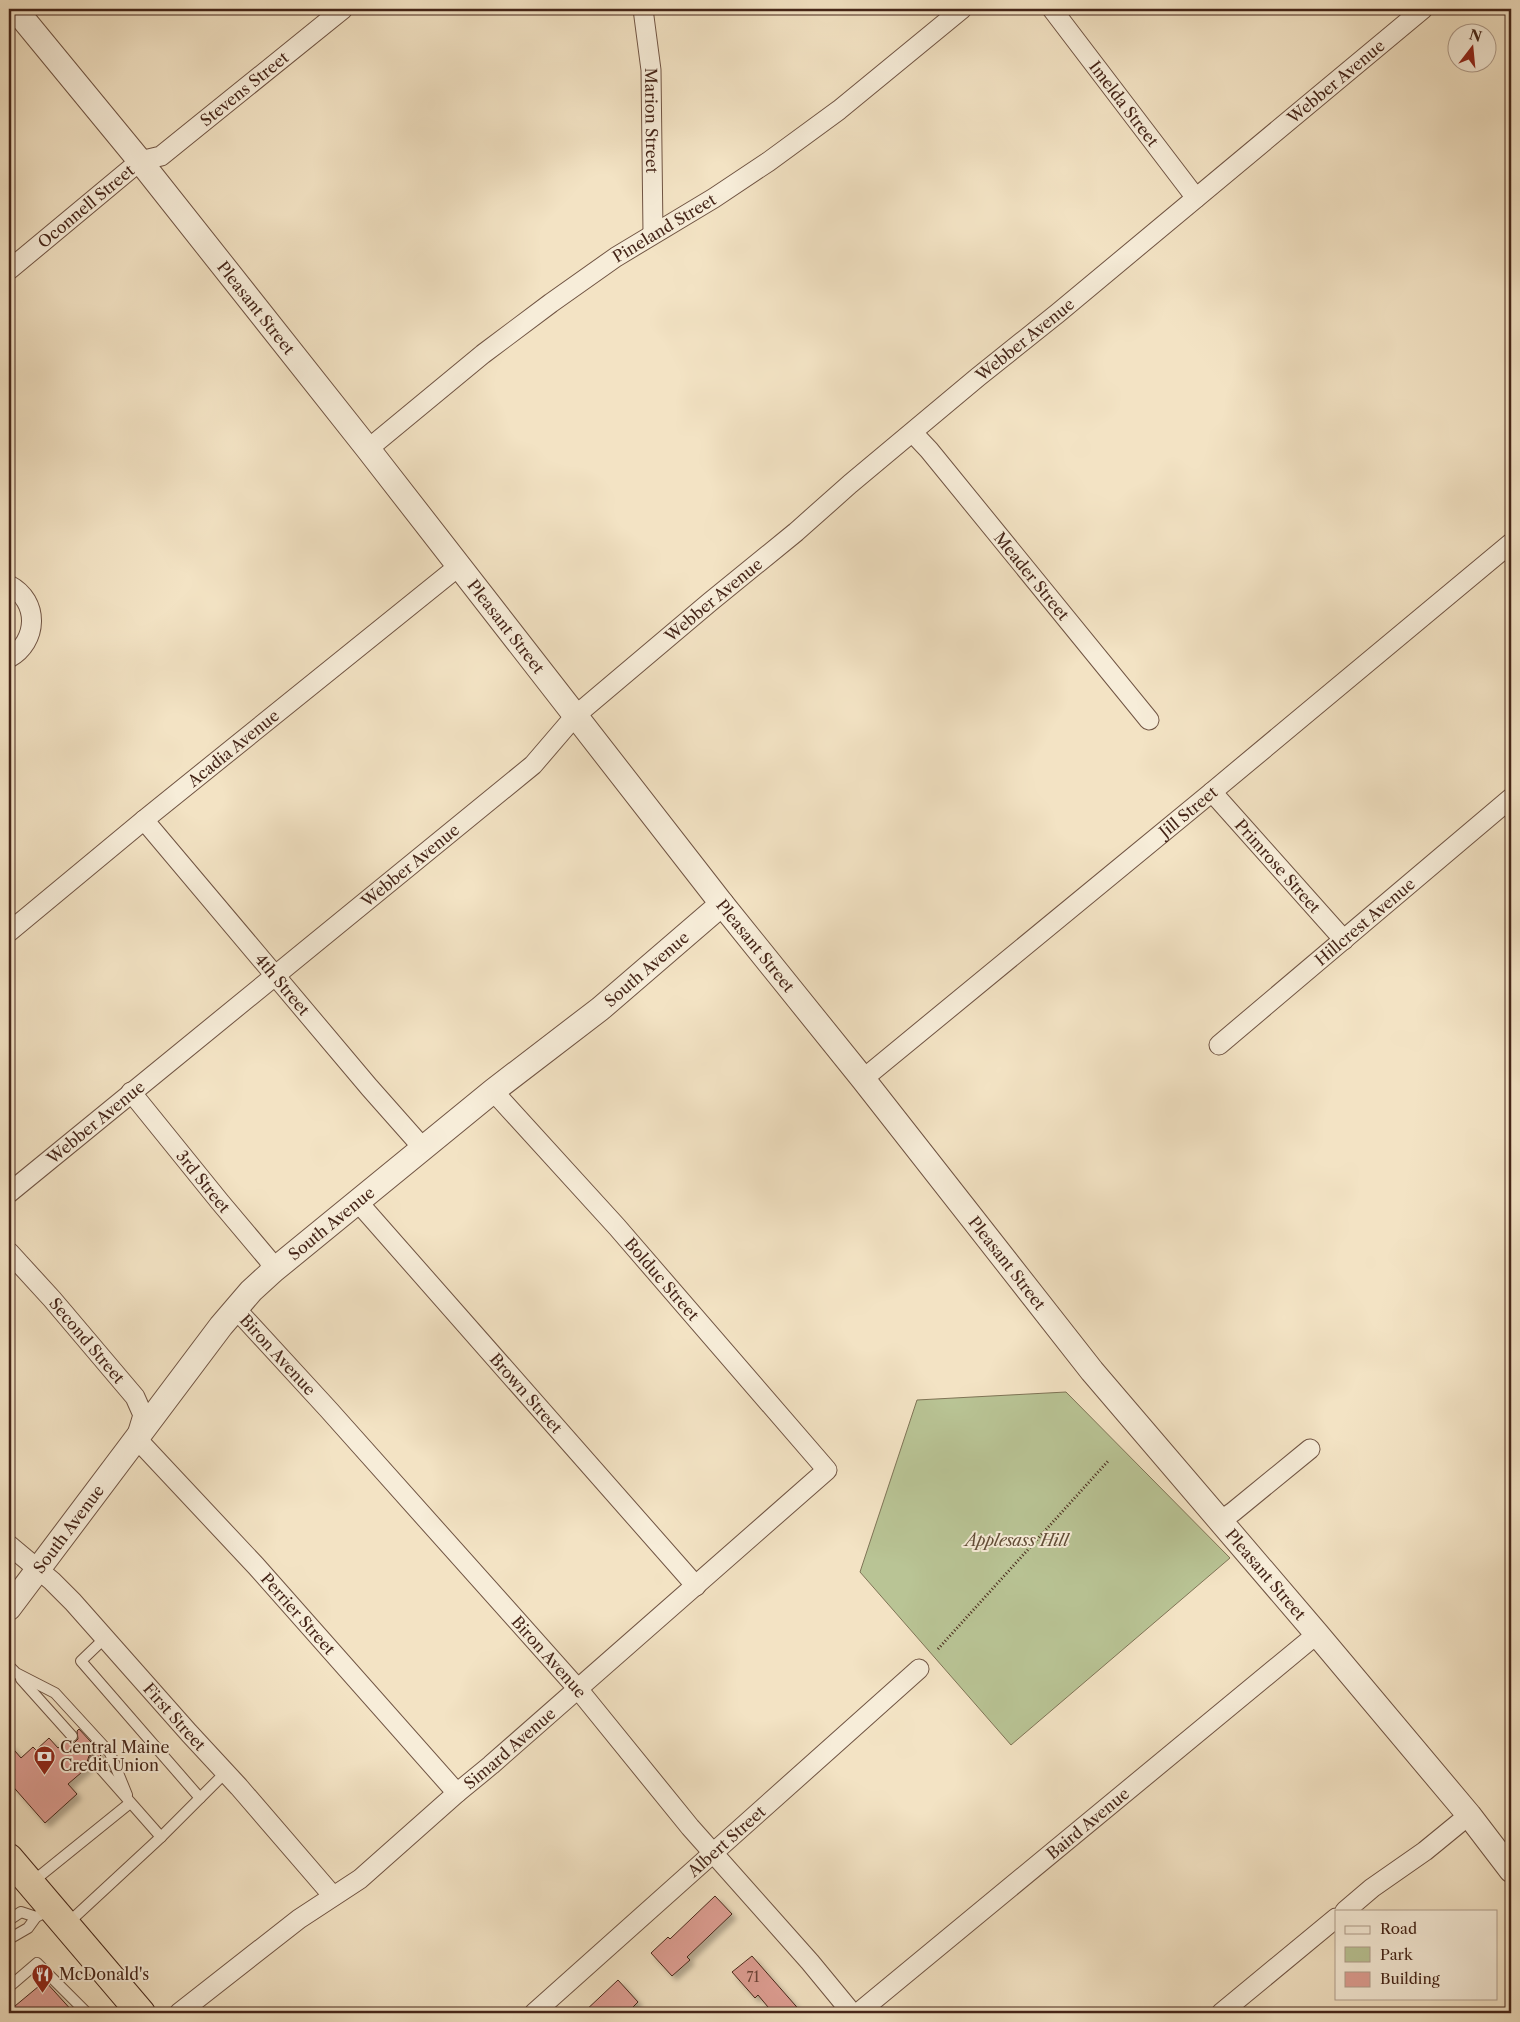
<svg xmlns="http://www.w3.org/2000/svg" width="1520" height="2022" font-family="'Libre Caslon Text',serif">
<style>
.green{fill:#b9c495;stroke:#7f7456}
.building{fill:#de9e93;stroke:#452518;filter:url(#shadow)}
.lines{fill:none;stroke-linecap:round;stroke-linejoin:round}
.service-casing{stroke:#705443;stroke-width:12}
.minor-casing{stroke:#705443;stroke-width:21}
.tertiary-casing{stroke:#705443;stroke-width:26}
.trunk-casing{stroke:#452518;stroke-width:30}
.path{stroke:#452518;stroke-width:3;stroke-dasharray:1 2.5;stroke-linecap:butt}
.service{stroke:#f7edd9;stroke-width:10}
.minor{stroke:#f7edd9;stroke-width:19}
.tertiary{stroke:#f7edd9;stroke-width:24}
.trunk{stroke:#f3e3c4;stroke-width:28}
.labels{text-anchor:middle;stroke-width:4;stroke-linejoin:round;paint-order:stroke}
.number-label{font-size:14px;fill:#6b4337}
.street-label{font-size:16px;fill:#452518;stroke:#f7edd9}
.park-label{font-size:16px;font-style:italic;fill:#624d37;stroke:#f7edd9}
.poi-label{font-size:16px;fill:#452518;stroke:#f7edd9;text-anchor:start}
</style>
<defs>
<filter id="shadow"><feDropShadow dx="4.5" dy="4.5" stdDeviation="2.5" flood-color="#0004"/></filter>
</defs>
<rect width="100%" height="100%" fill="#f3e3c4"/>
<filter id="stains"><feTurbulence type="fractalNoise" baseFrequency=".004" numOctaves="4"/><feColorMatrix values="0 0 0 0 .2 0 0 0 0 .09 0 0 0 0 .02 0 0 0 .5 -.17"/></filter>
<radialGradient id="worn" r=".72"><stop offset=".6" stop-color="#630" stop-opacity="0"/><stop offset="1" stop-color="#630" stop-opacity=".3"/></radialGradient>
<polygon class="green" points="1066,1392 1230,1558 1011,1745 860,1572 917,1400"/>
<g class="building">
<polygon points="79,1729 102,1754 99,1757 93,1754 89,1756 87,1762 89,1766 68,1784 77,1794 45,1823 9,1782 9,1744 21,1758 33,1747 36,1750 49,1738 58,1748 67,1740 74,1743 78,1739 77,1731"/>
<polygon points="715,1896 732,1914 687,1957 690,1960 672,1976 651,1953 668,1937 670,1939"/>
<polygon points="752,1956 788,1997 802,2013 773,2013 758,1995 755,1998 732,1972"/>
<polygon points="618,1980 638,2002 627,2013 583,2013"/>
<polygon points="45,1981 74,2013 9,2013 9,2011"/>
</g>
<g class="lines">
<defs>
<g id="service">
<polyline points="105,1638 81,1661 200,1798"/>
<polyline points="9,1666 16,1673 55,1693 110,1753 127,1795"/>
<polyline points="21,1679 72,1736"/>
<polyline points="94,1761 161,1837 226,1772"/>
<polyline points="31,1883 130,1803"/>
<polyline points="9,1920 21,1912 36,1917"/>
<polyline points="67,1924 161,1837"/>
<polyline points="9,1939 28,1928 36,1917 50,1910"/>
<polyline points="9,1987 37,1963 87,2013"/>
</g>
<g id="minor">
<path id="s1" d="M 643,9 L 651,70 L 653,233"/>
<path id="s2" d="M 1052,9 L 1196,198"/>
<path id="s3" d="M 9,270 L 140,161 L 161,156 L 343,9"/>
<path id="s4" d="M 913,433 L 929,450 L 1149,720"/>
<path id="s5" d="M 368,449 L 483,354 L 551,303 L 616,257 L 714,198 L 768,162 L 839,110 L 962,9"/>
<path d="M 9,585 C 40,601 38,642 9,658"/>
<path id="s6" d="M 1212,792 L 1344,940"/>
<path id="s7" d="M 144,820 L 369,1087 L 423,1148"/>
<path id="s8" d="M 9,932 L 144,820 L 459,566"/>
<path id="s9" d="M 1219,1045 L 1511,798"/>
<path id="s10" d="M 863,1079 L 1212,792 L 1511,543"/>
<path id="s11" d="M 131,1092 L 220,1202 L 268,1259 L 274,1270"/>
<path id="s12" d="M 9,1193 L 533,765 L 575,716 L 710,602 L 796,532 L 850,484 L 978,377 L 1058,313 L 1423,9"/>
<path id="s13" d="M 357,1201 L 696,1586"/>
<path id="s14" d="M 9,1252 L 52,1299 L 135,1397 L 143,1415 L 136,1438 L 256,1566 L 457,1793"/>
<path id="s15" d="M 236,1309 L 328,1409 L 578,1689 L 690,1827 L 810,1962 L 852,2013"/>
<polyline points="1220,1521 1233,1512 1310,1449"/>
<path id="s16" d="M 9,1545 L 52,1581 L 73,1602 L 189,1733 L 239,1787 L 333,1896"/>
<polyline points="1345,1911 1372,1888 1425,1851 1469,1815"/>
<path id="s17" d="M 179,2013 L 299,1919 L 360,1879 L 457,1793 L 491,1765 L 827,1470 L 617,1227 L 493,1091"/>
<path id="s18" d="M 534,2013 L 919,1669"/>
<path id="s19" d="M 858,2013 L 1317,1634"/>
<polyline points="1221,2013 1336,1918"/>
</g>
<g id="tertiary">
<path id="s20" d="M 15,9 L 140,161 L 368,449 L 722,904 L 863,1079 L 1092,1371 L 1317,1634 L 1469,1815 L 1511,1870"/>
<path id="s21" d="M 9,1608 L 221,1326 L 251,1291 L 274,1270 L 493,1091 L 600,1009 L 722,904"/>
</g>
<polyline id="trunk" points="9,1858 141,2013"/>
</defs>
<use href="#service" class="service-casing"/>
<use href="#minor" class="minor-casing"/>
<use href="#tertiary" class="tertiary-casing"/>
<use href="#trunk" class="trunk-casing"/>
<polyline class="path" points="938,1649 1109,1460"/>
<use href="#service" class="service"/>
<use href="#minor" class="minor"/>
<use href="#tertiary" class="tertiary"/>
<use href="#trunk" class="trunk"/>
</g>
<defs>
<symbol id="bank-pin" viewBox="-11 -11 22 30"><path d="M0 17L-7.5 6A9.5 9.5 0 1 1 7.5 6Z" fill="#8f2418" stroke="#f7edd9"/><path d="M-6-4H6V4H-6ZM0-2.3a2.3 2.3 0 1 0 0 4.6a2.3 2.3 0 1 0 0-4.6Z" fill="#fff"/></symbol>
<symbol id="restaurant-pin" viewBox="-11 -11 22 30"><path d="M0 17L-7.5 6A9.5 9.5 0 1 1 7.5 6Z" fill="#8f2418" stroke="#f7edd9"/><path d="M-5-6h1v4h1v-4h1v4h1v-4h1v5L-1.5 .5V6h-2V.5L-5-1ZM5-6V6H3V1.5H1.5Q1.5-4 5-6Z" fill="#fff"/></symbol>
</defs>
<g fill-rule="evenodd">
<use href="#bank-pin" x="32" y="1744" width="25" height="34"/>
<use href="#restaurant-pin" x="30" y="1962" width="25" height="34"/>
</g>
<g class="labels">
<g class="number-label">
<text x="753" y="1982">71</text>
</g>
<g class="street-label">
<text dy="6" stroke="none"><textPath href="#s12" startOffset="1732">Webber Avenue</textPath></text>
<text dy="6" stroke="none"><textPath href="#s3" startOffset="299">Stevens Street</textPath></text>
<text dy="6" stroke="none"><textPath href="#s2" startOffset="119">Imelda Street</textPath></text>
<text dy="6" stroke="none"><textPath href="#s1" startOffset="112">Marion Street</textPath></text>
<text dy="6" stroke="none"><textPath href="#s3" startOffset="100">Oconnell Street</textPath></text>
<text dy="6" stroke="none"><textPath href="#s5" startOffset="370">Pineland Street</textPath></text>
<text dy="6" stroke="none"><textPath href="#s20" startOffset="384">Pleasant Street</textPath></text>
<text dy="6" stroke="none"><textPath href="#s12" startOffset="1328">Webber Avenue</textPath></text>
<text dy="6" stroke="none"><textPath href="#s4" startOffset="186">Meader Street</textPath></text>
<text dy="6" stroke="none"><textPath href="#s12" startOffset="922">Webber Avenue</textPath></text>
<text dy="6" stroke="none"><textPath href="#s20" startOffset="789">Pleasant Street</textPath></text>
<text dy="6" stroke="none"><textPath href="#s8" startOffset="290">Acadia Avenue</textPath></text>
<text dy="6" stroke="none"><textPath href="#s10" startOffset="421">Jill Street</textPath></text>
<text dy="6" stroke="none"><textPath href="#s12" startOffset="518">Webber Avenue</textPath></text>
<text dy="6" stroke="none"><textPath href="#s6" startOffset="99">Primrose Street</textPath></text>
<text dy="6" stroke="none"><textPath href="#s9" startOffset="191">Hillcrest Avenue</textPath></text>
<text dy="6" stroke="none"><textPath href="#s20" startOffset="1194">Pleasant Street</textPath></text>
<text dy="6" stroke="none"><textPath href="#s21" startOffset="909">South Avenue</textPath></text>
<text dy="6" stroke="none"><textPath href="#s7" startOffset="215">4th Street</textPath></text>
<text dy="6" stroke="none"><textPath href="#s12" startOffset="112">Webber Avenue</textPath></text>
<text dy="6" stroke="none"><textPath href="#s11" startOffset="115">3rd Street</textPath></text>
<text dy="6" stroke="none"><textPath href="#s21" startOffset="504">South Avenue</textPath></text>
<text dy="6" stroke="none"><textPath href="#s20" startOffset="1599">Pleasant Street</textPath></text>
<text transform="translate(662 1279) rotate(49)" y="6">Bolduc Street</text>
<text dy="6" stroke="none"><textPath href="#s14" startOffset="118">Second Street</textPath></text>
<text dy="6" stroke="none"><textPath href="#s15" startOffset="62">Biron Avenue</textPath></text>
<text dy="6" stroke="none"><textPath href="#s13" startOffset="256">Brown Street</textPath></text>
<text dy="6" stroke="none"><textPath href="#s21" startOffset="99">South Avenue</textPath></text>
<text dy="6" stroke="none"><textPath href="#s20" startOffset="2004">Pleasant Street</textPath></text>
<text dy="6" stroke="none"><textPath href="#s14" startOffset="475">Perrier Street</textPath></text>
<text dy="6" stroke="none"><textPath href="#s15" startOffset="468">Biron Avenue</textPath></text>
<text dy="6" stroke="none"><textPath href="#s16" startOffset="239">First Street</textPath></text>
<text dy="6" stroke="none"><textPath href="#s17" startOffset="424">Simard Avenue</textPath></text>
<text dy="6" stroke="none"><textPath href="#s19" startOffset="298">Baird Avenue</textPath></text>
<text dy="6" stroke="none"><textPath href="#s18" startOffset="258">Albert Street</textPath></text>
</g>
<g class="park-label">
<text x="1017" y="1546">Applesass Hill</text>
</g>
<g class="poi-label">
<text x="60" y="1753">Central Maine<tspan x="60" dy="18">Credit Union</tspan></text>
<text x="59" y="1980">McDonald's</text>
</g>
</g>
<rect width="1520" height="2022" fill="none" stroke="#f3e3c4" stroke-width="30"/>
<rect x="10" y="10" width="1500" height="2002" fill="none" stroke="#452518" stroke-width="2.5"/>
<rect x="15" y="15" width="1490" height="1992" fill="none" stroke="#452518"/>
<rect x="1335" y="1910" width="162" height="90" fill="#f7edd9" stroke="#b09d8c"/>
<rect x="1345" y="1926" width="25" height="8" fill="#f7edd9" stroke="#b09d8c"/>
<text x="1380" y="1934" font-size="15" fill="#452518">Road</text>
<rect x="1345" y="1947" width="25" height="15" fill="#b9c495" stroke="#b09d8c"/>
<text x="1380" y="1960" font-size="15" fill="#452518">Park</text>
<rect x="1345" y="1972" width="25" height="15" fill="#de9e93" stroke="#b09d8c"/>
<text x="1380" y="1984" font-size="15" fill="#452518">Building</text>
<g transform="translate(1472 48) rotate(16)"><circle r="24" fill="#f7edd9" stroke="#b09d8c"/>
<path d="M0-4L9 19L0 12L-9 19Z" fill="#8f2418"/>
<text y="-8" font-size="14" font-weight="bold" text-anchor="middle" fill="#452518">N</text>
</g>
<rect width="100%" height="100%" filter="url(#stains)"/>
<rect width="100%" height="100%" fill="url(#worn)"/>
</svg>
